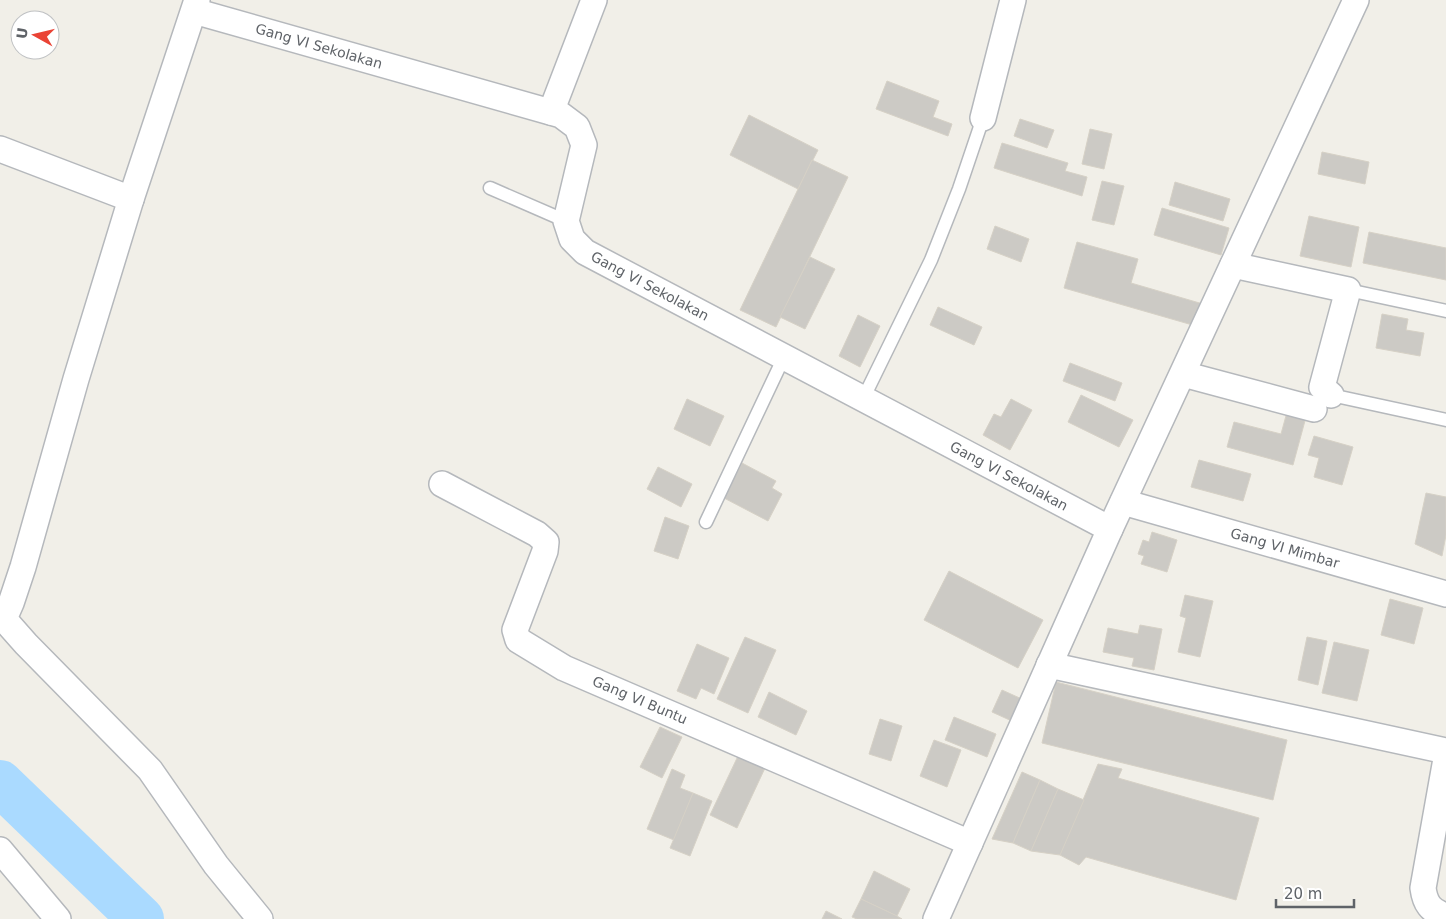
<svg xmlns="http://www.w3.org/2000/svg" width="1446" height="919" font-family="'DejaVu Sans',sans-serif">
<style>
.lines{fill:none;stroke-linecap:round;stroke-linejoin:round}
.river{stroke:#aadaff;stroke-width:46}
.building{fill:#cccac5;stroke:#d6d1c6}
.lane-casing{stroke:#b5b8bc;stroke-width:15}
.street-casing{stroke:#b5b8bc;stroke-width:28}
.lane{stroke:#fff;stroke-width:12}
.street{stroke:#fff;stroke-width:25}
.labels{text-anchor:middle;stroke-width:4;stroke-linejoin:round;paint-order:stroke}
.street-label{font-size:14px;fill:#5f6368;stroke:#fff}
</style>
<rect width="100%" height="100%" fill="#f1efe8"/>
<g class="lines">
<polyline class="river" points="0,783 141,919"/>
</g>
<g class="building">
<polygon points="887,81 939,101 933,117 952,124 948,136 876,109"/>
<polygon points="749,115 818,150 798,189 730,155"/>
<polygon points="1020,119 1054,130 1047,148 1014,136"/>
<polygon points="1090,129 1112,134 1104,169 1082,164"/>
<polygon points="1002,143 1068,163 1065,171 1087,177 1082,196 994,168"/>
<polygon points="1322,152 1369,162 1365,184 1318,174"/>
<polygon points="812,160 848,177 776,327 740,310"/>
<polygon points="1102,181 1124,186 1114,225 1092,220"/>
<polygon points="1175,182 1230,199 1223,221 1169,205"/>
<polygon points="1162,208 1229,228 1221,255 1154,235"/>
<polygon points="1309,216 1359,227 1351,267 1300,256"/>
<polygon points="995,226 1029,239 1021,262 987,249"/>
<polygon points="1369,232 1446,248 1446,280 1363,263"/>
<polygon points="1077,242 1138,259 1131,283 1203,304 1196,326 1064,288"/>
<polygon points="810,257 835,269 805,329 780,317"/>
<polygon points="938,307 982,327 974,345 930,325"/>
<polygon points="1382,314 1408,319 1406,330 1424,333 1420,356 1376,348"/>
<polygon points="858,315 880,326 860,367 839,356"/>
<polygon points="1070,363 1122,383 1115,401 1063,381"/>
<polygon points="1081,395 1133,420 1119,447 1068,422"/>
<polygon points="687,399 724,416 710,446 674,429"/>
<polygon points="1011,399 1032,410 1010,450 983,435 994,414 1001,417"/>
<polygon points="1287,412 1306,417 1293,465 1227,447 1234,422 1281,434"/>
<polygon points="1314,436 1353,447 1342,485 1314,477 1319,458 1308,455"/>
<polygon points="1199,460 1251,474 1243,501 1191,487"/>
<polygon points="742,463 776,481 772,488 782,494 768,521 724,498"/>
<polygon points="658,467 692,484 681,507 647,489"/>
<polygon points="1426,493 1446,497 1446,535 1442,556 1415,544"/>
<polygon points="665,517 689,526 678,559 654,551"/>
<polygon points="1152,532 1177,540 1167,572 1141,564 1144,556 1138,554 1143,540 1149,542"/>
<polygon points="949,571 1043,620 1018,668 924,620"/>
<polygon points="1185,595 1213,601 1200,657 1178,652 1186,618 1180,616"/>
<polygon points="1390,599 1423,608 1414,644 1381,635"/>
<polygon points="1140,625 1162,629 1154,670 1132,666 1134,658 1103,652 1108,628 1138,634"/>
<polygon points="745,637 776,650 748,713 717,699"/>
<polygon points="1307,637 1327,641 1318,685 1298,680"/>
<polygon points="1334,642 1369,650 1357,701 1322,693"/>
<polygon points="697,644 729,658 714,694 701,688 696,699 677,691"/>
<polygon points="1056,682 1287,740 1273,800 1042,743"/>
<polygon points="1002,690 1024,700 1014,722 992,712"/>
<polygon points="769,692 807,711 796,735 758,717"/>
<polygon points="954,717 996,734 987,757 945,740"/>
<polygon points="880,719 902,726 891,761 869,754"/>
<polygon points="660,727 682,737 662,778 640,767"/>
<polygon points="934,740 961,750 947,787 920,776"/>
<polygon points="738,756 765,768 737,828 710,815"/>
<polygon points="1098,764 1122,769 1118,778 1259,818 1236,900 1086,857 1079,865 1060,855"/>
<polygon points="672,769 685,775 680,788 693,793 674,840 647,829"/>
<polygon points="1022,772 1040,780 1013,843 992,839"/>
<polygon points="1040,780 1058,789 1031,851 1013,843"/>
<polygon points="1058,789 1084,800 1060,855 1031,851"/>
<polygon points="693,793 712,801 690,856 670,848"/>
<polygon points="874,871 910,889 897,916 861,899"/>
<polygon points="861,899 897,916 902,919 857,919 852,917"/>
<polygon points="826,911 842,919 822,919"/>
</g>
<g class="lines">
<defs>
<g id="lane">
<polyline points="490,188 566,221"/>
<polyline points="1348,290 1446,311"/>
<polyline points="1331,395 1446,420"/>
<polyline points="863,399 931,260 959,189 983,118"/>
<polyline points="706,522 784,357"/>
</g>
<g id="street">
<polyline points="197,0 131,199 76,379 23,567 11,603 4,619 26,644 150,770 216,865 260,919"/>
<polyline points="194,11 561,115 577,127 584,145 566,221 572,239 585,252 1110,529"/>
<polyline points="551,112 594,0"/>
<polyline points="983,118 1013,0"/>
<polyline points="0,149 131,199"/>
<polyline points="1233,265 1348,290 1322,387 1331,395"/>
<polyline points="1183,374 1314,409"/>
<polyline points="442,484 537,534 546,542 545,551 515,630 518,640 564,668 970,843"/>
<polyline points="1123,502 1446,594"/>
<polyline points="1049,665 1446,751"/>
<path d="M 1446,759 L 1423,888 C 1425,903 1430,911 1446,916"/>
<polyline points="0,850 58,919"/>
<polyline points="936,919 1110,529 1356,0"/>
</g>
</defs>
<use href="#lane" class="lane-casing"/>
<use href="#street" class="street-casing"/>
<use href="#lane" class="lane"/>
<use href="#street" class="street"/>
</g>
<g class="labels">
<g class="street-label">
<text transform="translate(319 46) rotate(16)" y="5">Gang VI Sekolakan</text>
<text transform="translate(650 286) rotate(28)" y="5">Gang VI Sekolakan</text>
<text transform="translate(1009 476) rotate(28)" y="5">Gang VI Sekolakan</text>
<text transform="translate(1285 548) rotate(16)" y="5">Gang VI Mimbar</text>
<text transform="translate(640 700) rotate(23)" y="5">Gang VI Buntu</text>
</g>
</g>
<g transform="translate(35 35) rotate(278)"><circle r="24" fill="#ffffff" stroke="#bfc1c3"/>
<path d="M0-4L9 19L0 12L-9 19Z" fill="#ea4335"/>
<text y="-8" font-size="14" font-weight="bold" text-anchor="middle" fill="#5f6368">U</text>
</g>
<path d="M1276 899v8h78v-8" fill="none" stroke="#5f6368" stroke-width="2.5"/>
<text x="1284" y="899" font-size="15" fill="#5f6368" stroke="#ffffff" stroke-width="4" paint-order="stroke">20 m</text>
</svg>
